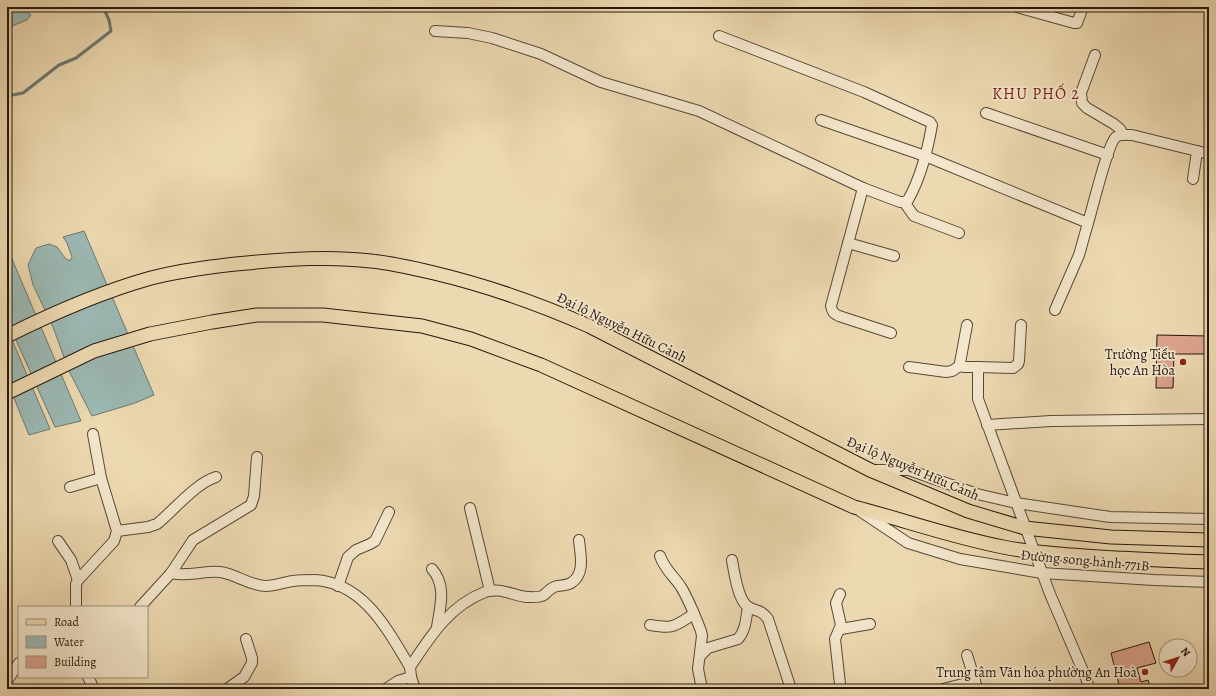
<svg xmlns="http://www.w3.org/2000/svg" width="1216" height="696" font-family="Alegreya,serif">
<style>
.water{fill:#9bb9b4;stroke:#6c7971}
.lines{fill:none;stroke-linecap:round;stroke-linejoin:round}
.stream{stroke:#6c7971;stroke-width:3}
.building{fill:#dda48f;stroke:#25180c}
.minor-casing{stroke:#574835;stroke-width:12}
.major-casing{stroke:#25180c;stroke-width:15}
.minor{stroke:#f3e6cc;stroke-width:10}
.major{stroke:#edd9b1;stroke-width:13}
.poi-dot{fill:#8f2418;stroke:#f3e6cc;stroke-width:1.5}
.labels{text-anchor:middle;stroke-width:3.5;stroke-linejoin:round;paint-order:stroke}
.street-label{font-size:14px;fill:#25180c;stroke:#f3e6cc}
.poi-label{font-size:14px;fill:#25180c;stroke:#f3e6cc;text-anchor:end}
.quarter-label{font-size:16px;letter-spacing:1px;fill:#7a1f14;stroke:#f3e6cc}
</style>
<rect width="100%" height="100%" fill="#edd9b1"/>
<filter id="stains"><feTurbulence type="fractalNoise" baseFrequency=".005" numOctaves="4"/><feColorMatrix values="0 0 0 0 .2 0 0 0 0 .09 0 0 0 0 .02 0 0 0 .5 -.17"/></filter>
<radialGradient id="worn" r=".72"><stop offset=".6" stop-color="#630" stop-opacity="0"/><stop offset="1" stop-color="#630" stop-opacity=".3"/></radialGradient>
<g class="water">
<polygon points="7,7 19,7 31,15 27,20 7,28"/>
<polygon points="84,231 154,395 135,403 92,416 69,371 53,327 33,285 28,265 36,248 49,244 57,247 65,258 70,261 72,257 67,243 63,237"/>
<polygon points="12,259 81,421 55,427 7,320 7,315 9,312 7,311 7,261"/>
<polygon points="7,328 50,429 29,435 7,381"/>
</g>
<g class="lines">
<polyline class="stream" points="7,96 23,93 59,65 76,58 111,31 109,20 103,7"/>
</g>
<g class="building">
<polygon points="1157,335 1209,336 1209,354 1174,354 1173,388 1156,388"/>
<polygon points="1149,642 1156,663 1137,668 1141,682 1148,680 1151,689 1120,689 1111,653"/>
</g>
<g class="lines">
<defs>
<g id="minor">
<polyline points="1017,7 1074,23 1077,23 1083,7"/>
<path d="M 435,31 L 468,33 L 492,38 L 541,54 L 601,82 L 699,111 L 863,188 L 900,202 L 904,202 L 908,200 C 920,179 928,148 932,125 L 930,122 L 864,92 L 719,36"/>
<polyline points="1095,55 1081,93 1082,103 1087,108 1114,124 1120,129 1123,135"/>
<polyline points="986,113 1108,155"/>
<path d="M 821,120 L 925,156 L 1088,223 C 1092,210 1108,143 1116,137 C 1120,134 1127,135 1132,135 L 1209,154"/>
<polyline points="1193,179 1197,151"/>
<path d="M 863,188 L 831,306 C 832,312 834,314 839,316 L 891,333"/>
<polyline points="904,202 914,216 959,233"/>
<polyline points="848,243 894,256"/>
<polyline points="1055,310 1079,255 1088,223"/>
<polyline points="967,325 960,363 963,367 978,367"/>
<polyline points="1021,325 1019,361 1018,364 1013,368 978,367 978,399 1050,594 1086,678 1089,689"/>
<polyline points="909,367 946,372 952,371 961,365"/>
<polyline points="987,425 1051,421 1209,419"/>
<polyline points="873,470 909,470 977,494 1016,503 1110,517 1209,519"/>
<polyline points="70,487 101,478"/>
<polyline points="470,508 490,591"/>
<polyline points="860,511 908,543 960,559 1042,573 1154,580 1209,582"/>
<path d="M 117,531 L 148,527 L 157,524 C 174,510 196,483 216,477"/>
<polyline points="58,541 71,560 78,580"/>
<path d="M 660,556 C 665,570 673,575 681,587 C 689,600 695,616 701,631 L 702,636 L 698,669 L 702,689"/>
<path d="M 732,560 C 734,572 738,599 747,606 C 755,612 760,608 768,619 L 791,689"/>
<path d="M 432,569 C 447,586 440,607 437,627"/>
<path d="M 171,573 C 176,574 181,575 186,574 C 197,574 208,571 220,572 C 236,574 250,586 266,586 C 275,586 285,582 293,581 C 300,580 308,580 315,580 C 364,583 387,629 410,667"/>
<polyline points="338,586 348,557 356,550 370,544 375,541 389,512"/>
<polyline points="76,607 76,584 78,580 114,541 117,531 101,478 93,434"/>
<polyline points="140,607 171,573 193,540 251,505 254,496 257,457"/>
<path d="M 650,625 C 674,629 673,627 694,614"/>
<polyline points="841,629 870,624"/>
<polyline points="967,655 975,681"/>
<path d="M 700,656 L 708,648 L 738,639 C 746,630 746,618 748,607"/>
<polyline points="88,677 94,689"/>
<polyline points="7,681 19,663"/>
<polyline points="227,689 244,677 252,663 252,658 246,639"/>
<polyline points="386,689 398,681 411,677"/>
<path d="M 415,689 L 411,677 L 410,667 C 430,637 449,606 485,592 C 499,587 512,595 526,597 C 531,597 540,598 544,595 C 547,592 550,589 554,587 C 559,585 566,586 571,583 C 586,574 580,553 579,540"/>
<polyline points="839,689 840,684 835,639 841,625 836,603 840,594"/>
<polyline points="943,689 975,681 977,689"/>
</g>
<g id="major">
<path d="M 7,336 C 53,313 101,292 151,278 C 183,270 214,266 247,263 C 288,259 330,256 371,261 C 392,263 413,268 434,273 C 489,286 537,303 589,326 L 870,470 L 968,511 L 1025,528 L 1111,537 L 1209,540"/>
<path d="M 7,393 L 94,351 L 150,334 L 212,322 L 257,315 L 323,315 L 422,326 L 471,339 L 541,365 L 854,507 C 904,520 952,537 1003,547 C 1026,552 1049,553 1072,555 C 1118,559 1163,560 1209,562"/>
</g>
</defs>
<use href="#minor" class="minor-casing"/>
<use href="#major" class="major-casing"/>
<use href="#minor" class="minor"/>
<use href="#major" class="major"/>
</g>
<g class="poi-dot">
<circle cx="1183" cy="362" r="4"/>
<circle cx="1145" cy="672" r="4"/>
</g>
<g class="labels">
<g class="street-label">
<text transform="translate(622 327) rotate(26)" y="5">Đại lộ Nguyễn Hữu Cảnh</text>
<text transform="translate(913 468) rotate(23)" y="5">Đại lộ Nguyễn Hữu Cảnh</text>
<text transform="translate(1085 560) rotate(5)" y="5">Đường song hành 771B</text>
</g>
<g class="poi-label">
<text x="1175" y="359">Trường Tiểu<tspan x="1175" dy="16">học An Hòa</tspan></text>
<text x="1137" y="677">Trung tâm Văn hóa phường An Hoà</text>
</g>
<g class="quarter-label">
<text x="1036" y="99">KHU PHỐ 2</text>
</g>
</g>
<rect width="1216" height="696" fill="none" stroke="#edd9b1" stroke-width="24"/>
<rect x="8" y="8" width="1200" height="680" fill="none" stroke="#25180c" stroke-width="2"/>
<rect x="12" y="12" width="1192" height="672" fill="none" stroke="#25180c"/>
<rect x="18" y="606" width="130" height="72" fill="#f3e6cc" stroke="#a1947f"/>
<rect x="26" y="619" width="20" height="6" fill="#edd9b1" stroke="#a1947f"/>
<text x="54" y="626" font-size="12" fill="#25180c">Road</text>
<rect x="26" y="636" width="20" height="12" fill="#9bb9b4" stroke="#a1947f"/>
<text x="54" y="646" font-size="12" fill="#25180c">Water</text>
<rect x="26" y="656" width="20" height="12" fill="#dda48f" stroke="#a1947f"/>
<text x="54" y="666" font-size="12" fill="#25180c">Building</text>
<g transform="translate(1178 658) rotate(51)"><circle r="19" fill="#f3e6cc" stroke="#a1947f"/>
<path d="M0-3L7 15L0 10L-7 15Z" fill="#8f2418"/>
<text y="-6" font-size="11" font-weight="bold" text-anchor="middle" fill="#25180c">N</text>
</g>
<rect width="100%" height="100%" filter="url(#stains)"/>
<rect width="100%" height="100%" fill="url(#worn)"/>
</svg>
